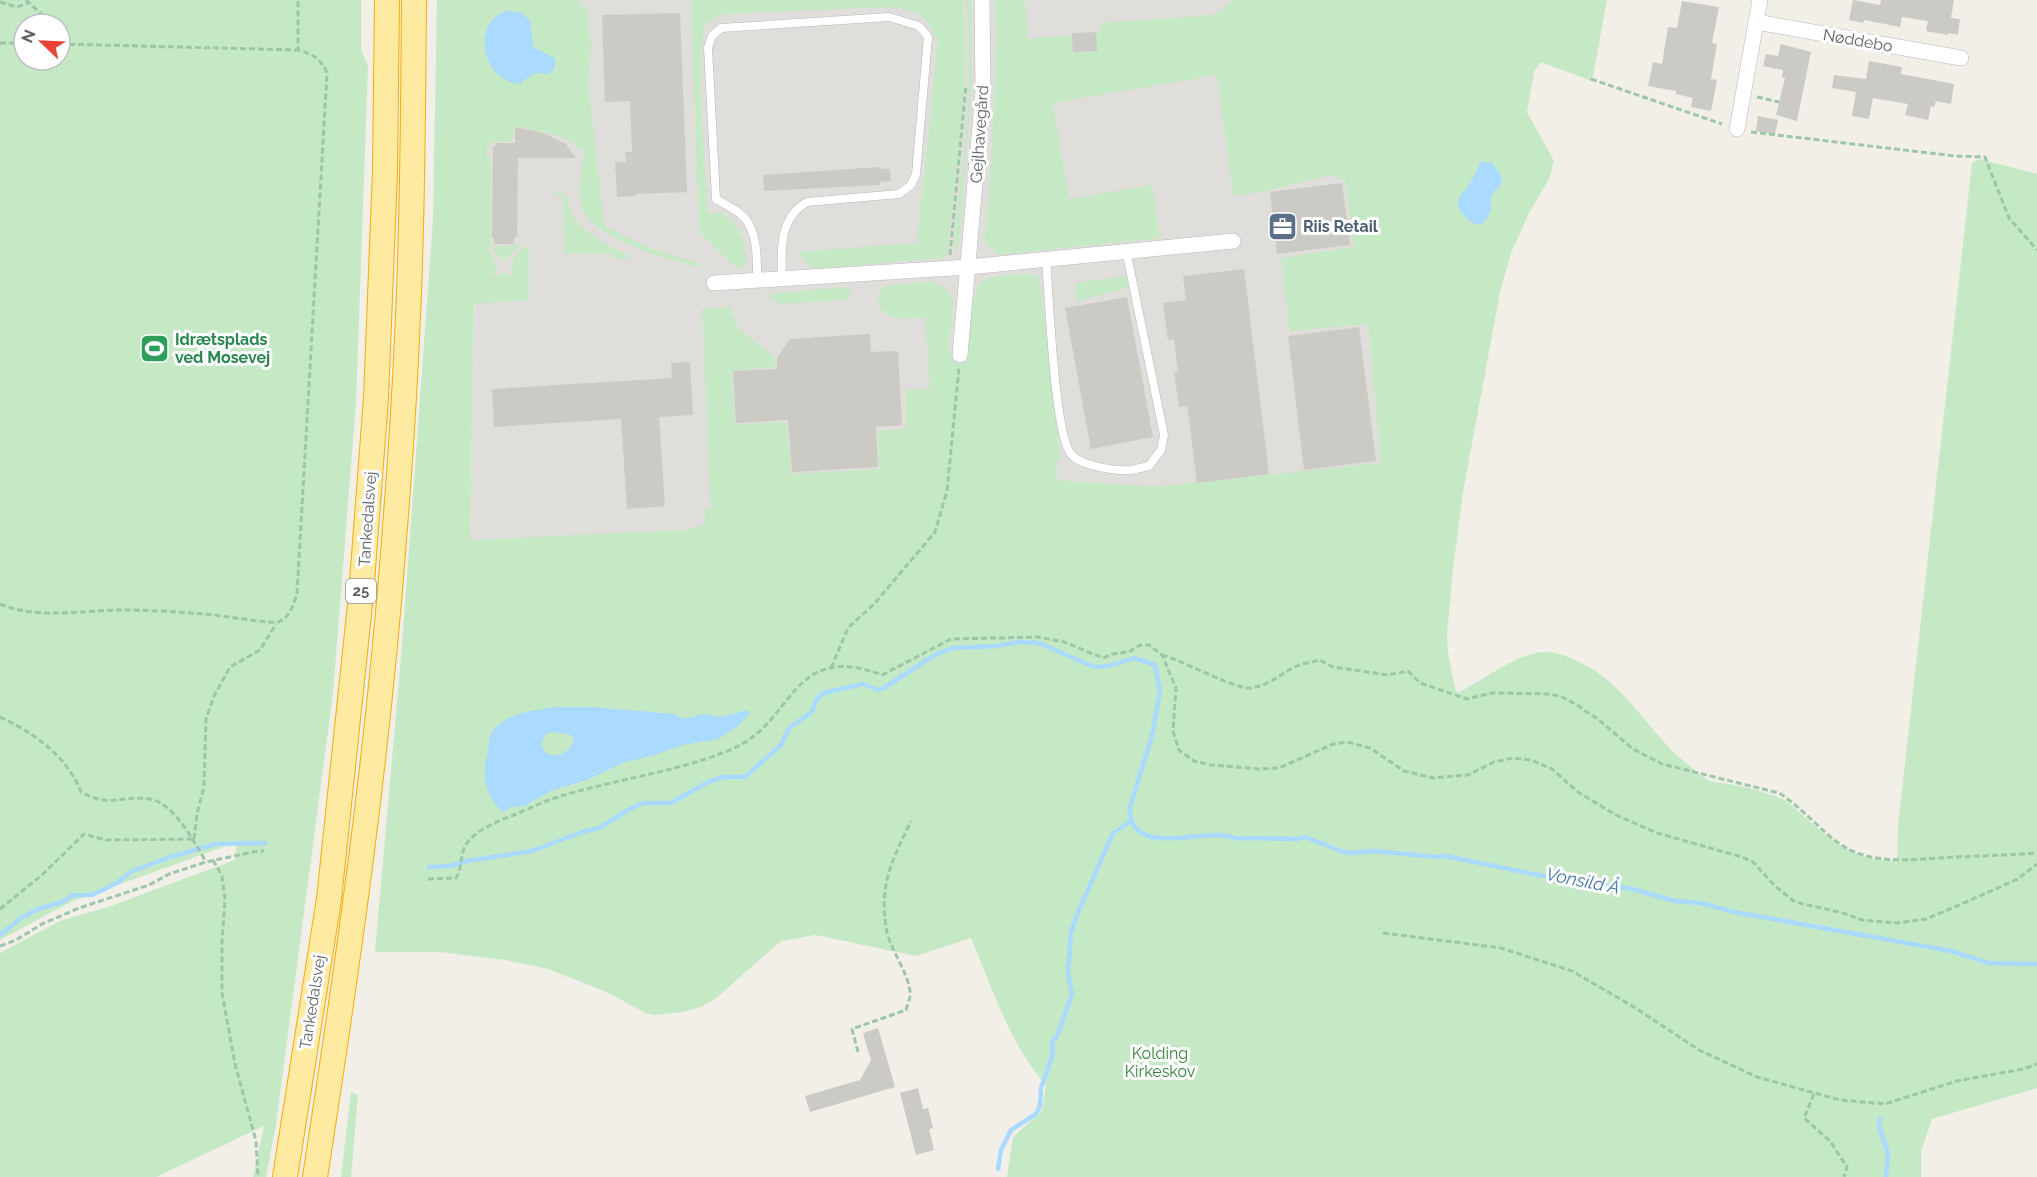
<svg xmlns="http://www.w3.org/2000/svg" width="2037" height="1177" font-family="Raleway,sans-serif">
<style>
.industrial{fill:#e0deda}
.green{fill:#c5e8c5;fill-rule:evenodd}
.water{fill:#aadaff;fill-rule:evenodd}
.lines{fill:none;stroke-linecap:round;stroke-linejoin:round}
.stream{stroke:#aadaff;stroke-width:4.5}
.building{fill:#cccac5}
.service-casing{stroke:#b5b8bc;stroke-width:9}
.minor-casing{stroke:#b5b8bc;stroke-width:16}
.trunk-casing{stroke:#f9ab00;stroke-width:26}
.path{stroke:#9cc7a9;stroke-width:3;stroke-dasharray:6 3;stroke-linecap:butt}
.service{stroke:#fff;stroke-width:8}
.minor{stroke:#fff;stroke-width:15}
.trunk{stroke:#feeaa1;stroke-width:24}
.labels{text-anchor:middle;stroke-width:6;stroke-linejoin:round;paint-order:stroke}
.shield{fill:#fff;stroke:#8f9295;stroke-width:1.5}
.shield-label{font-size:15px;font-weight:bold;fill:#5f6368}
.street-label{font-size:16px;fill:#5f6368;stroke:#fff}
.service-label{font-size:16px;font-weight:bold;fill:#4e5e75;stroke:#fff;text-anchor:start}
.leisure-label{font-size:16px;font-weight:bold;fill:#27864d;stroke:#fff;text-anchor:start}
.park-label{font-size:16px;fill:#348238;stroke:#fff}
.water-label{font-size:18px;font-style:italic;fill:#4174aa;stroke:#fff}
</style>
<rect width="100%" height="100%" fill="#f1efe8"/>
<polygon class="industrial" points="480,0 1485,0 1385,521 1188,484 1155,487 1057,480 1058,531 470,540"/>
<g class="green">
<path d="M 0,0 L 361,0 L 361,50 L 368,65 L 356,402 L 333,693 L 276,1124 L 266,1177 L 253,1177 L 264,1126 L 156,1177 L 0,1177 L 0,953 L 60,921 L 108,907 L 235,860 L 237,842 L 71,902 L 0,940 ZM 24,24 L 60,24 L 60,60 L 24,60 Z"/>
<path d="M 437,0 L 578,0 L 587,9 L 591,43 L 589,88 L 604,226 L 649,248 L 701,264 L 700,267 C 671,261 591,238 582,207 C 577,192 583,166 583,150 L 577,150 L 576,145 L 559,136 L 514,126 L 513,141 L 491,142 L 487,147 L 487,158 L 491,157 L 491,244 L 488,249 L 495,260 L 494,263 L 498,268 L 493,274 L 498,277 L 503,272 L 508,276 L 514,273 L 509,267 L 514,263 L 512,259 L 524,247 L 529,246 L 529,294 L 528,300 L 474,304 L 470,540 L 685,530 L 704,525 L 705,509 L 711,509 L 702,309 L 730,307 L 739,329 L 775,357 L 775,367 L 732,371 L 735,424 L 787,422 L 791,474 L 879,469 L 878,431 L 906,429 L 906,390 L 930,389 L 925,317 C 908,318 884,324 879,303 C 877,295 878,291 884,286 L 933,281 L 946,289 L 953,298 L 949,353 L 968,356 C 972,337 969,301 979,285 C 987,273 1023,274 1037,275 L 1040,281 L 1061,460 L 1057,460 L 1057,480 L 1155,487 L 1381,463 L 1368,324 L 1290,331 L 1281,258 L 1354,247 L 1345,180 L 1330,175 L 1266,191 L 1233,196 L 1217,75 L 1053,103 L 1069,199 L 1152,185 L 1160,238 L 998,255 L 984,242 L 989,197 L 997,35 L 994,0 L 1025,0 L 1028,39 L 1101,32 L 1100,23 L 1214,15 L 1233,0 L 1607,0 L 1592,81 L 1541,62 L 1534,71 L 1527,112 L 1554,161 L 1549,179 L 1529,213 L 1511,253 L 1500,292 L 1463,492 L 1453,569 L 1447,634 L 1448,653 L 1455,689 L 1458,693 C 1481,681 1501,665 1525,656 C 1543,649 1557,652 1573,659 C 1625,681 1645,729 1686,763 C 1693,768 1700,776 1708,780 C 1714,783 1723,783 1730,784 C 1749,788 1769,792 1786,801 C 1819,828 1851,865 1897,860 L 1898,827 L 1972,163 L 1980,159 L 2037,174 L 2037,1088 L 1932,1119 L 1921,1151 L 1921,1177 L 1007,1177 L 1013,1137 L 1042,1111 L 1046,1085 C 1010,1045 992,987 971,938 L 916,956 L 816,935 L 781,941 L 715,999 L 701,1007 L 682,1012 L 654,1015 L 645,1013 L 607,992 L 548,969 L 505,960 L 440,952 L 375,952 L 402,646 L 433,220 Z"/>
<path d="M 691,0 L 963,0 C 972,81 955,176 947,257 L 821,269 L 812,268 L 798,252 L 917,243 L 938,41 C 923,13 922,11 890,7 L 723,14 C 719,17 710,20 707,24 C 694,40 706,185 708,214 L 722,213 C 743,230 744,236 746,262 L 740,269 C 734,268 707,239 699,232 Z"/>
<path d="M 966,0 L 971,0 L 972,80 L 960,239 L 957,249 L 953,252 C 961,169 975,84 966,0 Z"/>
<path d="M 558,192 L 568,196 C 568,200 568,206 570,210 C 577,232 612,247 631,256 L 626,259 L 612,259 L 613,254 L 565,253 L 563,197 L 554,195 Z"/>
<polygon points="520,245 504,261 494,251 494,246"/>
<polygon points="1127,276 1127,288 1077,301 1075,283"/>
<polygon points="844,287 849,289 851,295 848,300 779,304 769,296 774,293"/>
<polygon points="351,1092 358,1095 351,1177 341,1177"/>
</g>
<g class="water">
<path d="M 506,11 L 520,12 L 530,20 L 533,47 L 556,59 L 554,69 L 549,74 L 535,73 L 519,84 C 484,81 469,24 506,11 Z"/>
<path d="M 1481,161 L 1492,163 L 1502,177 L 1501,184 L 1491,196 C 1491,209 1492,218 1479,225 C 1469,223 1460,213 1457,203 L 1461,195 L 1471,182 Z"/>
<path d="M 555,707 L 594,707 L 674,714 L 684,719 L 704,714 L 721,717 L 747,710 L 750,713 L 737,727 L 718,739 L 683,745 L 651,756 L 625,762 L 587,780 L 553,790 L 524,806 L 512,807 L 502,812 C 476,784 486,769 490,736 C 501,713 533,711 555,707 ZM 553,732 L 571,735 L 574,740 C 570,755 548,763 541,745 L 545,735 Z"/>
</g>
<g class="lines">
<g class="stream">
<path d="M 429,867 L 450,866 L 467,861 L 532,851 L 582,832 L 599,828 L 628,810 L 643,803 L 671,803 L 708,782 L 724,777 L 745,777 L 781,745 L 789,728 L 812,712 L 815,702 L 823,693 L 863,684 L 879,690 L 884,688 L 933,656 L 952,648 L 996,646 L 1019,642 L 1039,643 L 1094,667 L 1109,666 L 1134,658 L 1155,665 L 1160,691 L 1152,736 L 1130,807 C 1128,861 1206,826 1235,838 L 1297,839 L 1305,837 L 1344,852 L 1352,853 L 1374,851 L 1436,857 L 1445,856 L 1538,875 L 1632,889 L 1675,901 L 1701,903 L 1734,912 L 1951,951 L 1988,963 L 2037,964"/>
<polyline points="0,935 21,918 38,909 62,902 73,895 92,895 117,883 130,872 170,857 216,844 265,843"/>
<polyline points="1880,1119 1879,1126 1888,1153 1886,1177"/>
<polyline points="998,1169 1001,1150 1011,1130 1036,1114 1040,1106 1041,1088 1053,1054 1052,1042 1058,1034 1072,994 1068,974 1071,932 1079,910 1113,833 1131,821"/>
</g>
</g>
<g class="building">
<polygon points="1853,0 1880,5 1881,0 1954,0 1951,18 1960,19 1958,35 1948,33 1948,35 1926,31 1928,21 1902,17 1900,27 1864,20 1863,23 1849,20"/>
<polygon points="1682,1 1719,7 1712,43 1717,44 1711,79 1717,80 1711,111 1691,107 1693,98 1676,94 1676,91 1648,86 1653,62 1662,64 1668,27 1677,28"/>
<polygon points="680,13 687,192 635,194 635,196 617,197 615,162 626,162 625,152 632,152 630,101 605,102 602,15"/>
<polygon points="1096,32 1097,51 1073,52 1072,33"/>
<polygon points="1781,44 1811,52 1797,121 1776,115 1785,78 1782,77 1783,70 1763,66 1766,54 1778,56"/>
<polygon points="1869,61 1902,67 1901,74 1954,84 1951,104 1936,101 1934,107 1931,106 1928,120 1905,115 1908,104 1873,98 1869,119 1852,116 1856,92 1832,88 1834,75 1866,79"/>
<polygon points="1758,116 1778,120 1775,134 1756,131"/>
<polygon points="515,127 543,133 566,144 576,158 518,158 517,237 514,237 514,244 494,244 494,238 492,238 493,146 496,146 496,143 515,143"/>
<polygon points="879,167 879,169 890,169 891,181 880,182 880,185 764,191 763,175"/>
<polygon points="1342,183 1350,245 1277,254 1270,192"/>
<polygon points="1244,269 1269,474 1197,483 1188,411 1187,406 1179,407 1174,372 1178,372 1174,339 1168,340 1163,303 1186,300 1183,276"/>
<polygon points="1127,297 1153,437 1091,449 1065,308"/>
<polygon points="1359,327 1376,461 1304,470 1288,336"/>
<polygon points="870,334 871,352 898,351 902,425 876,427 878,467 792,472 788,420 736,423 733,371 777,369 777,358 790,339"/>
<polygon points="690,362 693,415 659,417 665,506 627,509 621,419 494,427 492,389 672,378 671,363"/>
<polygon points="878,1028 895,1087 810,1112 805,1096 860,1080 871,1060 863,1033"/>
<polygon points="918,1088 923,1109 928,1108 933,1128 929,1129 934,1150 916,1155 900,1093"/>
</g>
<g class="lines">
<defs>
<g id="service">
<path d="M 1046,259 C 1049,293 1054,433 1071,454 C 1080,466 1116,471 1131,470 C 1137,469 1143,467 1149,466 L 1161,450 L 1164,435 L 1126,250"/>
<path d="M 757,281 C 757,261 758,238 747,221 C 740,211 726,205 716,199 L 708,48 L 712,36 L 721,28 L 889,17 L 919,26 L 928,37 L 916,174 L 911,185 L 899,194 L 807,202 C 779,218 781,250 782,279"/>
</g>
<g id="minor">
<polyline points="1756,22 1961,58"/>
<polyline points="1737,129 1760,0"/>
<polyline points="714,283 968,267 1233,241"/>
<polyline points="960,355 983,91 982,0"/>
</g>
<g id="trunk">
<polyline points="285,1177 329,899 361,595 376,398 385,171 387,0"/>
<path d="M 315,1177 C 348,965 378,754 394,540 C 400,465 405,390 408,315 C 413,210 413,105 414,0"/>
</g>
</defs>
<use href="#service" class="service-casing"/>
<use href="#minor" class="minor-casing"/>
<use href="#trunk" class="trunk-casing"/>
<g class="path">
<polyline points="26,0 48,20 49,24"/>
<polyline points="0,2 17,7 28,3"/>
<polyline points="0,43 24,43"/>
<polyline points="60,44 298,50"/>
<polyline points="1591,79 1722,124"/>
<polyline points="1757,97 1779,102"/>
<polyline points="1751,132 1955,156 1985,157 2009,218 2037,250"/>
<polyline points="950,255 966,85"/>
<path d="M 0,604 C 37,620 84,610 123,610 C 150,610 178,612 205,614 C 217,615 272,624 278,622 C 290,618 294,603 297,593 L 327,73 C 321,59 313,54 298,50 L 298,0"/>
<path d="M 1162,655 C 1182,660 1236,690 1251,688 C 1271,685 1281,673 1297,666 C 1304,663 1313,662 1320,660 L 1333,667 L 1388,675 L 1408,671 L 1420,683 L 1467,699 L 1492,693 L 1550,694 L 1562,697 L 1577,705 L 1599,720 L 1633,749 L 1662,764 L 1779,793 C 1803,808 1821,832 1843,846 C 1875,866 1918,859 1955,857 C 1982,856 2010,855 2037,853"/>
<polyline points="831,668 848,628 875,603 935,532 947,491 959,368"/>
<path d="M 0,717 C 34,733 67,756 81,792 C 110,808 122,795 150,799 C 173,802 195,843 206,862"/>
<polyline points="194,839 197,814 204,787 206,719 214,696 230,667 260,650 276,624"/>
<polyline points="213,860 222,876 225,900 222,941 222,993 235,1064 256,1141 258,1177"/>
<path d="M 428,879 L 456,878 C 465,863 456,849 476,834 C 489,824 506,818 521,812 C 533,807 544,801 555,798 C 613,779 676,773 732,749 C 795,723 790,640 882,675 L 951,639 L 1038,637 L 1064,642 L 1103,658 L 1112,654 L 1129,652 L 1140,645 L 1149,645 L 1162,655 L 1176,688 L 1173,731 L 1179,750 L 1194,761 L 1211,765 L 1259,769 L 1279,768 L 1333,744 L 1347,742 L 1370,748 L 1404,771 L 1433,778 L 1468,775 L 1494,762 L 1513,758 L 1531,760 L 1552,769 L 1578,792 L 1616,815 L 1657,833 L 1742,857 L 1753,862 L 1775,886 L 1795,902 L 1843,913 L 1862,920 L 1897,923 L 1926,919 L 1957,906 L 2018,879 L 2037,864"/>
<polyline points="0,909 42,875 84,834 106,840 194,839"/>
<polyline points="1383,933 1501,948 1572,971 1634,1007 1699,1050 1757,1077 1840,1100 1885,1104 1957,1081 2023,1069 2037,1064"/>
<polyline points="0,946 16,940 42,924 79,908 149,885 169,874 206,862 258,851 264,851"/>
<path d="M 858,1052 L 852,1029 L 906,1010 C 907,1006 909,1001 910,997 C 912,978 891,951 887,932 C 878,886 892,861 911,821"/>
<polyline points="1814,1094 1804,1118 1830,1141 1847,1167 1844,1177"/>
</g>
<use href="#service" class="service"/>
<use href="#minor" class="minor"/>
<use href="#trunk" class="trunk"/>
</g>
<defs>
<symbol id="office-square" viewBox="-11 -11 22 22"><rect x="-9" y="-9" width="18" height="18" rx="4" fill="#5c6f8a" stroke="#fff"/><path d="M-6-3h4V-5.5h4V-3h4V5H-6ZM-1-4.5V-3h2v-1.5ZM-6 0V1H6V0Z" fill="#fff"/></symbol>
<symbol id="stadium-square" viewBox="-11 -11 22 22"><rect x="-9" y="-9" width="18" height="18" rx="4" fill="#2e9e5b" stroke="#fff"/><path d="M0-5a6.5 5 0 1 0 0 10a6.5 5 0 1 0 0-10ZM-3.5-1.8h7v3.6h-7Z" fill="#fff"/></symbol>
</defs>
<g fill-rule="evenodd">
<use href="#office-square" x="1266" y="210" width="33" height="33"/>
<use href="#stadium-square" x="138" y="332" width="33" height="33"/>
</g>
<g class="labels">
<rect class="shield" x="346" y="579" width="30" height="24" rx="4.5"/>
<g class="shield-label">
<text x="361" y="596">25</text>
</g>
<g class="street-label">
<text transform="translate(1858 40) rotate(10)" y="6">Nøddebo</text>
<text transform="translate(979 134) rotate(-86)" y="6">Gejlhavegård</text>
<text transform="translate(367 519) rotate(-86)" y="6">Tankedalsvej</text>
<text transform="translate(312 1002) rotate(-81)" y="6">Tankedalsvej</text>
</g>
<g class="service-label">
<text x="1303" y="232">Riis Retail</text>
</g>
<g class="leisure-label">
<text x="175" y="345">Idrætsplads<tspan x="175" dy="18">ved Mosevej</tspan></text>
</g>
<g class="park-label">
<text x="1160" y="1059">Kolding<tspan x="1160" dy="18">Kirkeskov</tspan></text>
</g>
<g class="water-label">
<text transform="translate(1583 881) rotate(11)" y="6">Vonsild Å</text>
</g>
</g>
<g transform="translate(42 42) rotate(293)"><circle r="28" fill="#ffffff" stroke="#bfc1c3" stroke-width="1.5"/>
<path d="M0-4.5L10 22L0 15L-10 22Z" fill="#ea4335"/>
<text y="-9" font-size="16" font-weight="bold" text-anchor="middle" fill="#5f6368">N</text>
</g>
</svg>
